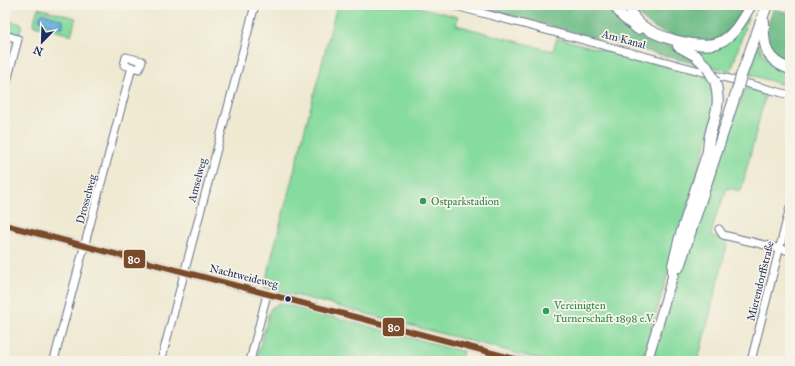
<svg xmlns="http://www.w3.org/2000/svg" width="795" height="366" font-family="'IM FELL Great Primer',serif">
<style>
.green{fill:#86db9e;stroke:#50857e}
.forest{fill:#6cbb85;stroke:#447572}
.water{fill:#62acda;stroke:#3e6e9c}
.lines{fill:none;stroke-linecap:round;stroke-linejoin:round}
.minor-casing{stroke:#657086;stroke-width:9}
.major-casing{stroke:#657086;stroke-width:11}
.highway-casing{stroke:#657086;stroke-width:12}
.minor{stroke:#fff;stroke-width:7}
.major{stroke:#fff;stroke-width:9}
.highway{stroke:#fff;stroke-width:10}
.highway-bridge-casing{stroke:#657086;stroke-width:12;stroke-linecap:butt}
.highway-bridge{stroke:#fff;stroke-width:10}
.bus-1-casing{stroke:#f7f3e8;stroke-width:9}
.bus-1{stroke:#7a4b2a;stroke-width:6}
.leisure-dot{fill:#2e9e5b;stroke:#f7f3e8;stroke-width:1.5}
.bus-dot{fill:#1b2f5e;stroke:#f7f3e8;stroke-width:1.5}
.labels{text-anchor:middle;stroke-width:3.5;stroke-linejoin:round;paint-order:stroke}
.street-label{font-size:11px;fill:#1b2f5e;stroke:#f7f3e8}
.leisure-label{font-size:11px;fill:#27864d;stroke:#f7f3e8;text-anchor:start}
.line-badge{stroke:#f7f3e8;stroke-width:1.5}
.badge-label{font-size:11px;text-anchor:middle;font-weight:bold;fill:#fff}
</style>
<rect width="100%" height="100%" fill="#f7f3e8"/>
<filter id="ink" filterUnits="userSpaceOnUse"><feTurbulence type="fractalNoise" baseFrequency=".025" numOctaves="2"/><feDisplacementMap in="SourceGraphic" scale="8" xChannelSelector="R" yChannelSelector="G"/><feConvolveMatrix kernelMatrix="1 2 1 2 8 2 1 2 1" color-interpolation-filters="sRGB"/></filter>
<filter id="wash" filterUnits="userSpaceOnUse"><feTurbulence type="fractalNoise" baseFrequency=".012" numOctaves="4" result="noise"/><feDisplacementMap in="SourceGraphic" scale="16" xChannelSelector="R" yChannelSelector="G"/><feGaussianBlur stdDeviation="0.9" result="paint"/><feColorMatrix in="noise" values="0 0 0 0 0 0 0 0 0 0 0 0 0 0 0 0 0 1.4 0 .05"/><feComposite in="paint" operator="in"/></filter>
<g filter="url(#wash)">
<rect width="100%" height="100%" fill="#efe9d1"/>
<g class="green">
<path d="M 337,5 L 411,5 L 458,17 L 456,25 L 553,51 L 557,38 L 709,78 C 715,95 714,110 711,127 L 642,361 L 546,361 L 264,287 Z"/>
<polygon points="38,8 76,18 71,35 33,25"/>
<polygon points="748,17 731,71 712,67 696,50 708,49"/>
<polygon points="5,20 22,24 19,36 5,33"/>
<polygon points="758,44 764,56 790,73 790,87 748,74"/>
<polygon points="745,88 766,93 741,191 727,188 715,219 711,236 728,241 698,361 680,358 679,361 652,361 670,299"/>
<polygon points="279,303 463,351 460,361 256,361 269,313 271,308"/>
</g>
<g class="forest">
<polygon points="471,5 612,5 638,31 685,52 703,66"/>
<path d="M 634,5 L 746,5 C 738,18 729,36 713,41 C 693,47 638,28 634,5 Z"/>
<polygon points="773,9 790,13 790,66 771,53 767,28"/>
</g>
<polygon class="water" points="42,13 63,20 63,27 49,26 39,19"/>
</g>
<g filter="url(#ink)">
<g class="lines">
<defs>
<g id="minor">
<polyline points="452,5 790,95"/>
<polyline points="5,35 18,39 5,89"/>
<polyline points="5,225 523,361"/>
<polyline points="719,229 723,235 790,251"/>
<polyline points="54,360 132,67 139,69 142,61 126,57 124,65 132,67"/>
<polyline points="161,361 255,5"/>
<polyline points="250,361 267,294"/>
<polyline points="751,361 790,207"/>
</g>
<polyline id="major" points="647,361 673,275"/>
<g id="highway">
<polyline points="614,5 623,17 638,29"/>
<path d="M 630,5 C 631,10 632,15 635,19 C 647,36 701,51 720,42 C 735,35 743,18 751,5"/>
<path d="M 764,22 C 763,46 765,60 790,69"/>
<polyline points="678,46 696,56 707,67"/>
<polyline points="741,76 767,5"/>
<polyline points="679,267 738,87"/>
<path d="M 673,275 L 673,265 L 680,237 L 708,151 C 708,124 724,112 715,81"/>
</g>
</defs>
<use href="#minor" class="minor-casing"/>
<use href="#major" class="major-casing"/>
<use href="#highway" class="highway-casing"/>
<use href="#minor" class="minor"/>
<use href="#major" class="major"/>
<use href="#highway" class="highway"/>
<defs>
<g id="highway-bridge">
<polyline points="707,67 715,81"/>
<polyline points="738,87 741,76"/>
</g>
</defs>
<use href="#highway-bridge" class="highway-bridge-casing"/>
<use href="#highway-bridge" class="highway-bridge"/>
<defs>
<polyline id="bus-1" points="5,225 523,361"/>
</defs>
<use href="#bus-1" class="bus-1-casing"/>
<use href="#bus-1" class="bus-1"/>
</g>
</g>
<g class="leisure-dot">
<circle cx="423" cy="201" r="4"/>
<circle cx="546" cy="311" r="4"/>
</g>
<circle class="bus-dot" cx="288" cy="299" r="3.5"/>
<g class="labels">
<g class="street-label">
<text transform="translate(624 39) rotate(15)" y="4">Am Kanal</text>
<text transform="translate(197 180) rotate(-75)" y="4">Amselweg</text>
<text transform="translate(86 199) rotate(-75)" y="4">Drosselweg</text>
<text transform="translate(244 276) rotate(14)" y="4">Nachtweideweg</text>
<text transform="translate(760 281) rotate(-76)" y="4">Mierendorffstraße</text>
</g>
<g class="leisure-label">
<text x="431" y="205">Ostparkstadion</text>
<text x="554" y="309">Vereinigten<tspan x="554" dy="13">Turnerschaft 1898 e.V.</tspan></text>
</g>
</g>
<g class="line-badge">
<rect x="123" y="249" width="23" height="20" rx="4" fill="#7a4b2a"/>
<rect x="382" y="317" width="23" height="20" rx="4" fill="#7a4b2a"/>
</g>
<g class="badge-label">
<text x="134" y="263">80</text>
<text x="394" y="331">80</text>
</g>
<rect width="795" height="366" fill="none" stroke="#f7f3e8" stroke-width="20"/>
<g transform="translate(42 42) rotate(203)" stroke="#f7f3e8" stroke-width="3" paint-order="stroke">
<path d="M0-3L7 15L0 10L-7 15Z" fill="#1b2f5e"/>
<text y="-6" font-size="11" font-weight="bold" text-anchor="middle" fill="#1b2f5e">N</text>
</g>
</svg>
